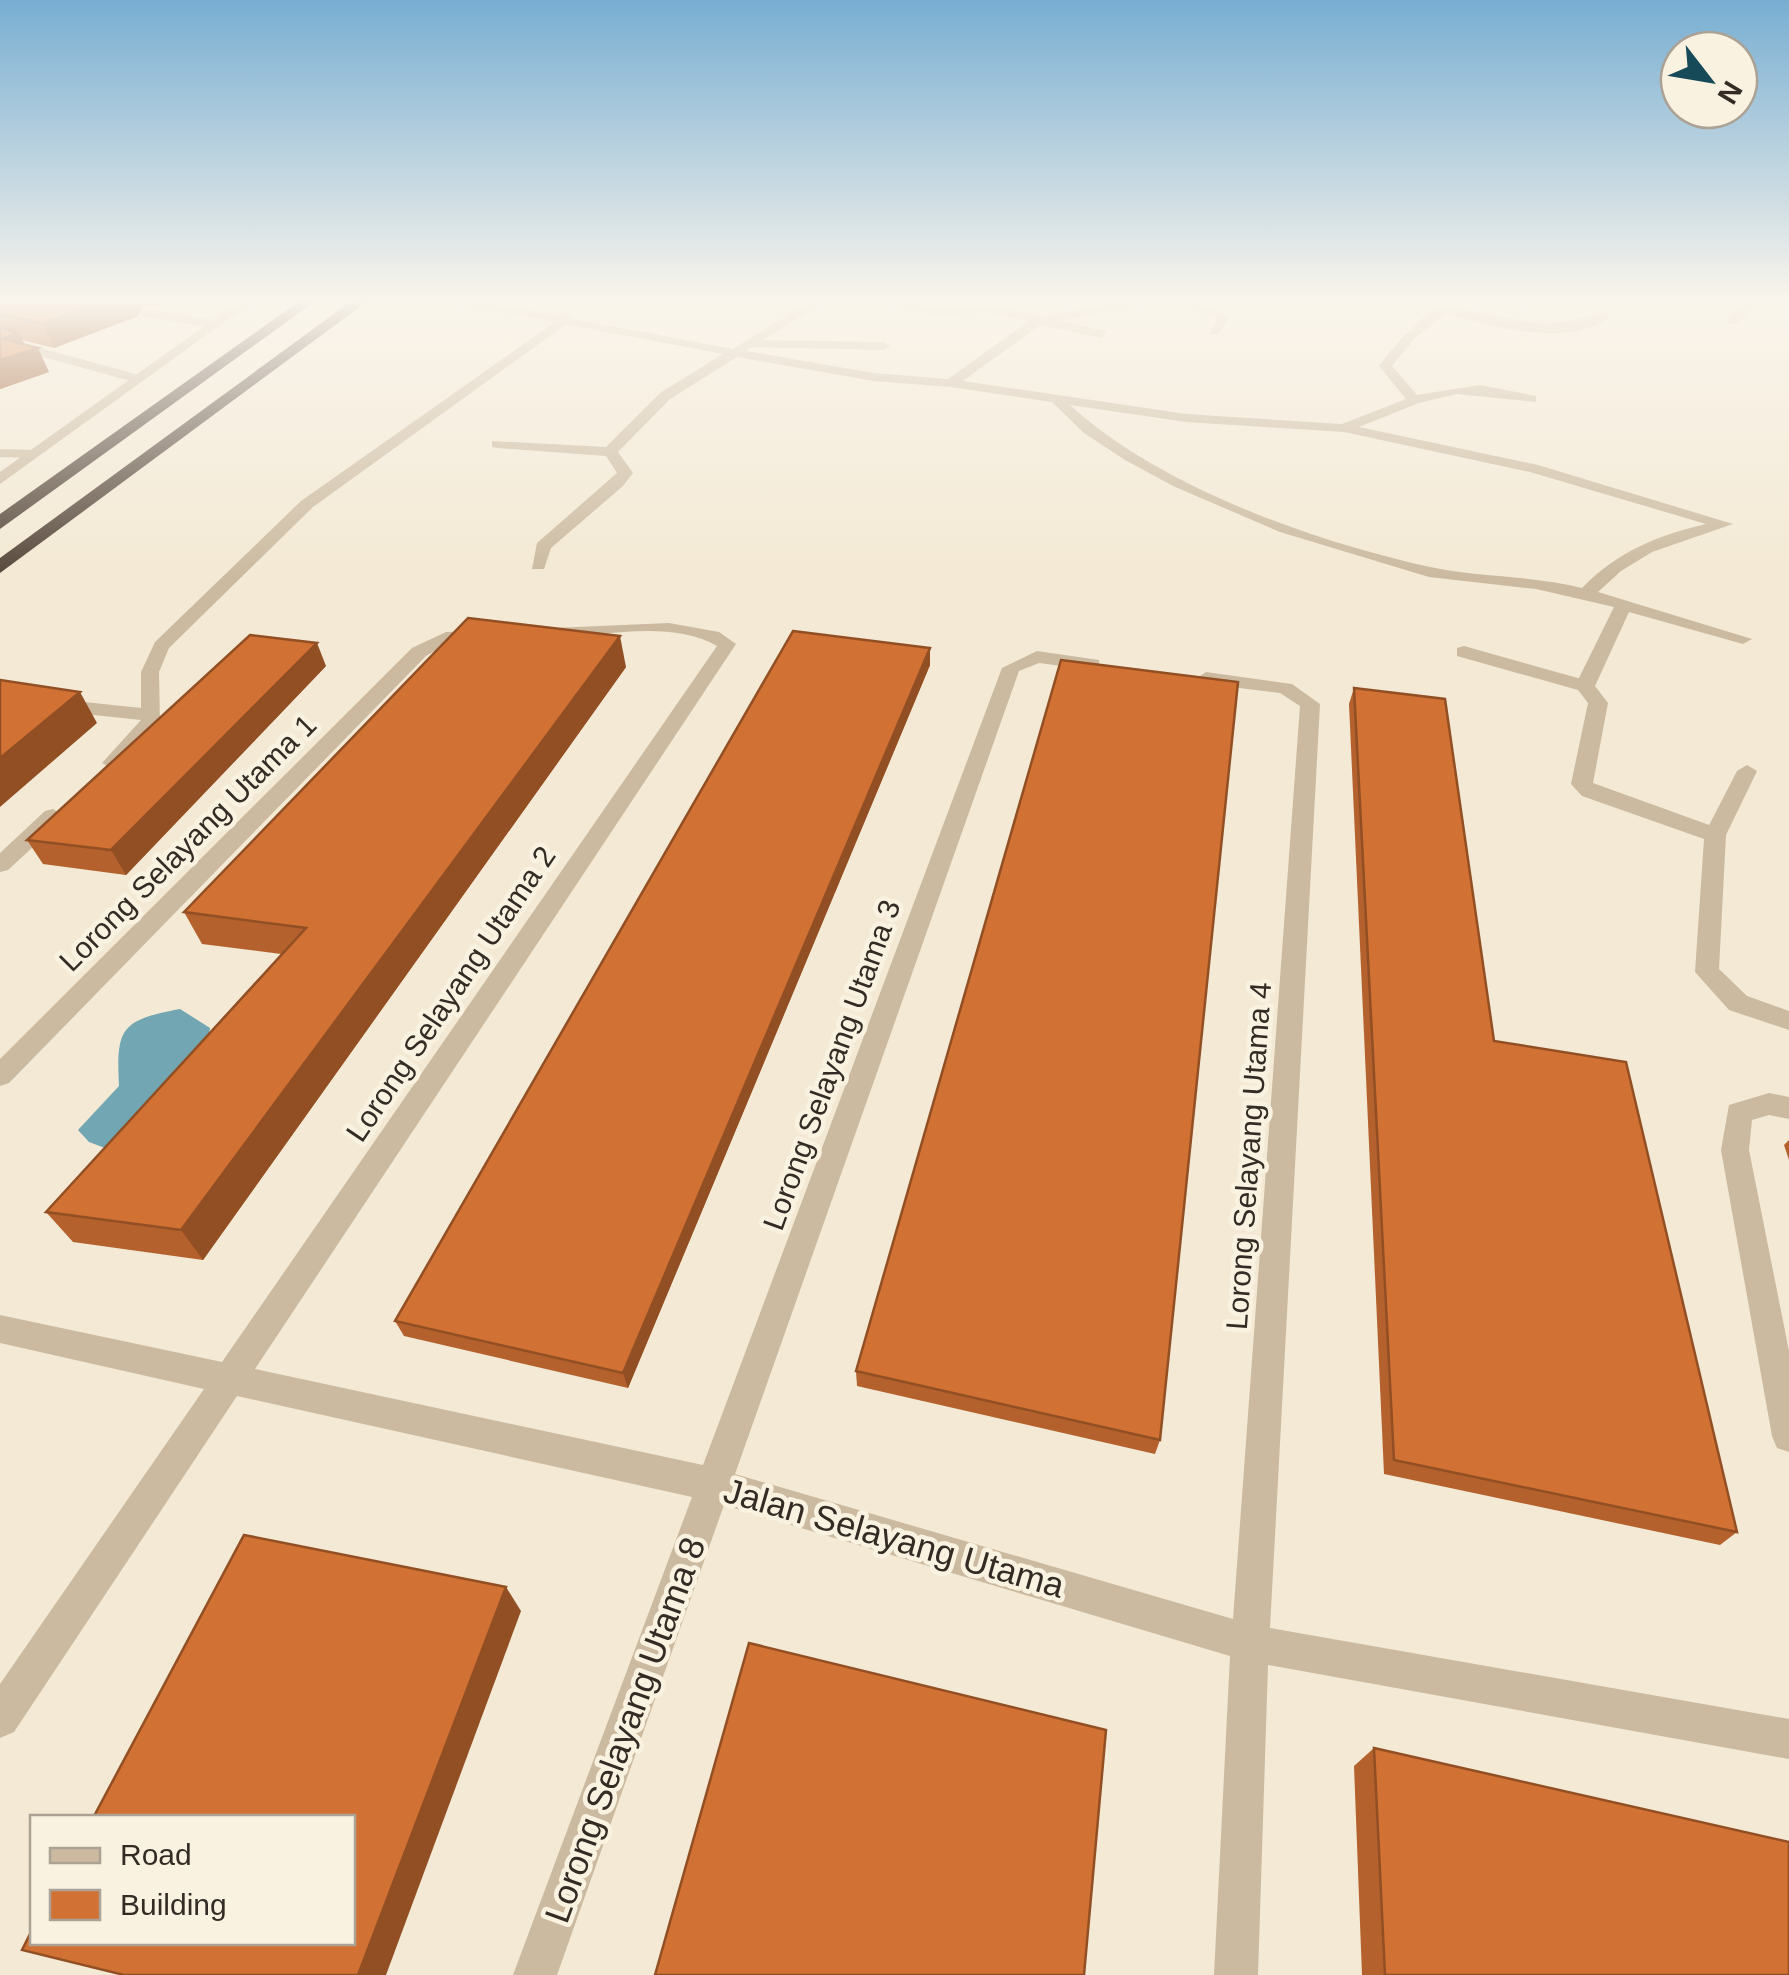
<svg xmlns="http://www.w3.org/2000/svg" width="1789" height="1975" font-family="Helvetica,sans-serif">
<style>
.water{fill:#71a6b2}
.lines{fill:none;stroke-linecap:round;stroke-linejoin:round}
.service{fill:#cbbaa0;fill-rule:evenodd}
.minor{fill:#cbbaa0;fill-rule:evenodd}
.motorway{fill:#56473a;fill-rule:evenodd}
.wall{fill:#b4612d}
.shaded-wall{fill:#924f24}
.building{fill:#d17134;stroke:#924f24;stroke-width:2.5}
.labels{text-anchor:middle;stroke-width:9;stroke-linejoin:round;paint-order:stroke}
.street-label{font-size:30px;fill:#342b24;stroke:#faf2e1}
.near-street-label{font-size:35px;fill:#342b24;stroke:#faf2e1}
</style>
<rect width="100%" height="100%" fill="#f3e9d4"/>
<path class="water" d="M 180,1009 L 210,1028 L 208,1046 L 113,1151 L 89,1142 L 78,1130 L 119,1086 C 116,1028 121,1020 180,1009 Z"/>
<g class="lines">
<g class="service">
<polygon points="1749,300 1762,300 1737,324 1729,324 1729,318"/>
<path d="M 1447,307 L 1545,325 L 1604,314 L 1610,318 C 1562,348 1493,326 1443,314 Z"/>
<polygon points="145,309 215,320 221,324 215,328 141,316"/>
<polygon points="568,313 572,320 313,507 169,648 159,672 160,724 119,767 112,769 102,763 141,720 0,705 0,693 141,708 141,672 155,642 301,501"/>
<polygon points="0,337 143,376 145,379 138,383 0,345"/>
<polygon points="749,340 884,342 890,346 884,350 753,347"/>
<polygon points="0,449 33,450 40,454 33,458 0,457"/>
<polygon points="1464,646 1592,682 1595,686 1585,692 1457,656 1457,648"/>
<polygon points="1747,765 1757,771 1726,835 1723,840 1707,840 1704,835 1737,771"/>
<polygon points="53,809 64,816 61,821 8,870 0,872 0,853 45,811"/>
</g>
<g class="minor">
<polygon points="241,300 255,300 0,484 0,472"/>
<path d="M 438,300 L 489,303 L 733,349 L 812,300 L 826,300 L 746,351 L 874,373 L 948,379 L 1029,321 L 986,312 L 934,315 L 879,300 L 934,307 L 986,304 L 1043,317 L 1132,300 L 1158,300 L 1060,321 L 1106,331 L 1102,338 L 1040,325 L 963,381 L 1186,414 L 1342,424 L 1406,399 L 1379,366 C 1398,341 1431,300 1465,300 L 1416,337 L 1392,366 L 1417,395 L 1480,385 L 1536,396 L 1536,402 L 1457,394 L 1419,403 L 1359,427 L 1538,465 L 1733,524 L 1652,552 L 1621,571 L 1598,592 L 1752,639 L 1743,644 L 1629,612 L 1595,686 L 1608,703 L 1593,783 L 1723,830 L 1726,835 L 1719,969 L 1747,996 L 1789,1011 L 1789,1030 L 1729,1010 L 1695,972 L 1704,839 L 1582,796 L 1571,784 L 1588,703 L 1575,686 L 1614,607 L 1536,589 L 1429,577 L 1280,532 L 1173,486 L 1125,460 L 1084,433 L 1052,402 L 951,387 L 874,381 L 737,357 L 670,399 L 618,452 L 633,473 L 623,486 L 551,548 L 544,569 L 532,569 L 537,543 L 617,473 L 606,456 L 497,448 L 492,447 L 492,441 L 606,447 L 660,393 L 723,354 ZM 1070,405 L 1186,422 L 1344,432 L 1530,472 L 1706,524 C 1658,535 1617,552 1582,588 C 1532,575 1481,578 1430,567 C 1312,541 1160,487 1070,405 Z"/>
<polygon points="1176,300 1193,300 1230,317 1218,334 1210,334 1217,318"/>
<path d="M 669,623 L 719,632 L 736,644 L 255,1369 L 703,1465 L 1002,668 L 1037,651 L 1099,660 L 1099,668 L 1092,670 L 1039,663 L 1019,671 L 735,1474 L 1233,1619 L 1300,706 L 1280,693 L 1206,684 L 1197,678 L 1206,672 L 1292,684 L 1320,704 L 1270,1628 L 1789,1719 L 1789,1759 L 1268,1665 L 1258,1975 L 1214,1975 L 1230,1656 L 724,1505 L 557,1975 L 513,1975 L 692,1497 L 237,1396 L 14,1732 L 0,1738 L 0,1684 L 204,1389 L 0,1343 L 0,1315 L 222,1362 L 717,646 C 671,619 603,636 553,638 L 544,633 L 553,628 Z"/>
<polygon points="446,632 483,631 492,636 483,641 450,642 426,656 9,1083 0,1086 0,1059 412,648"/>
<polygon points="1769,1093 1789,1097 1789,1119 1769,1115 1752,1120 1749,1150 1789,1351 1789,1452 1777,1448 1772,1436 1721,1150 1729,1105"/>
</g>
<g class="motorway">
<polygon points="301,300 317,300 0,529 0,514"/>
<polygon points="353,300 369,300 0,573 0,558"/>
</g>
</g>
<g class="wall">
<polygon points="0,300 178,300 159,307 143,306 138,316 54,348 22,340 49,372 0,389"/>
<polygon points="930,648 930,665 628,1388 404,1336 395,1321"/>
<polygon points="326,666 126,875 43,864 27,840"/>
<polygon points="626,667 203,1260 73,1242 46,1212 281,954 202,944 184,912"/>
<polygon points="1354,688 1494,1041 1737,1532 1720,1545 1384,1474 1349,704"/>
<polygon points="1789,1140 1789,1160 1784,1145"/>
<polygon points="856,1371 1160,1440 1155,1454 857,1386"/>
<polygon points="1374,1748 1789,1975 1362,1975 1354,1766"/>
</g>
<g class="shaded-wall">
<polygon points="108,300 141,300 143,306 138,316 54,348 43,324"/>
<polygon points="156,300 178,300 159,307"/>
<polygon points="19,333 27,351 38,348 49,372 0,389 0,360 2,339"/>
<polygon points="620,636 626,667 203,1260 181,1230"/>
<polygon points="317,643 326,666 126,875 111,850"/>
<polygon points="930,648 930,665 628,1388 623,1373"/>
<polygon points="80,692 97,723 0,807 0,758"/>
<polygon points="506,1587 521,1611 386,1975 358,1975"/>
</g>
<g class="building">
<polygon points="0,300 108,300 43,324 0,314"/>
<polygon points="0,328 19,333 2,339 38,348 0,360"/>
<polygon points="468,618 620,636 181,1230 46,1212 306,928 184,912"/>
<polygon points="793,631 930,648 623,1373 395,1321"/>
<polygon points="250,635 317,643 111,850 27,840"/>
<polygon points="1061,660 1238,682 1160,1440 856,1371"/>
<polygon points="0,680 80,692 0,758"/>
<polygon points="1354,688 1445,699 1494,1041 1626,1062 1737,1532 1394,1460"/>
<polygon points="244,1535 506,1587 358,1975 124,1975 22,1950 32,1930 32,1942 352,1942 352,1818 93,1818"/>
<polygon points="749,1643 1106,1730 1084,1975 655,1975"/>
<polygon points="1374,1748 1789,1842 1789,1975 1385,1975"/>
</g>
<linearGradient id="sky" x2="0" y2="1"><stop stop-color="#78aed2"/><stop offset="0.52" stop-color="#faf5ec"/><stop offset="1" stop-color="#faf5ec" stop-opacity="0"/></linearGradient>
<rect width="1789" height="577" fill="url(#sky)"/>
<g class="labels">
<g class="street-label">
<text transform="translate(188 843) rotate(-45)" y="10">Lorong Selayang Utama 1</text>
<text transform="translate(451 994) rotate(-56)" y="10">Lorong Selayang Utama 2</text>
<text transform="translate(832 1065) rotate(-70)" y="10">Lorong Selayang Utama 3</text>
<text transform="translate(1249 1156) rotate(-86)" y="10">Lorong Selayang Utama 4</text>
</g>
<g class="near-street-label">
<text transform="translate(894 1538) rotate(16)" y="12">Jalan Selayang Utama</text>
<text transform="translate(625 1730) rotate(-70)" y="12">Lorong Selayang Utama 8</text>
</g>
</g>
<rect x="30" y="1815" width="325" height="130" fill="#faf2e1" stroke="#aba295" stroke-width="2.5"/>
<rect x="50" y="1848" width="50" height="15" fill="#cbbaa0" stroke="#aba295" stroke-width="2.5"/>
<text x="120" y="1865" font-size="30" fill="#342b24">Road</text>
<rect x="50" y="1890" width="50" height="30" fill="#d17134" stroke="#aba295" stroke-width="2.5"/>
<text x="120" y="1915" font-size="30" fill="#342b24">Building</text>
<g transform="translate(1709 80) rotate(121)"><circle r="48" fill="#faf2e1" stroke="#aba295" stroke-width="2.5"/>
<path d="M0-8L18 38L0 25L-18 38Z" fill="#164a59"/>
<text y="-15" font-size="28" font-weight="bold" text-anchor="middle" fill="#342b24">N</text>
</g>
</svg>
